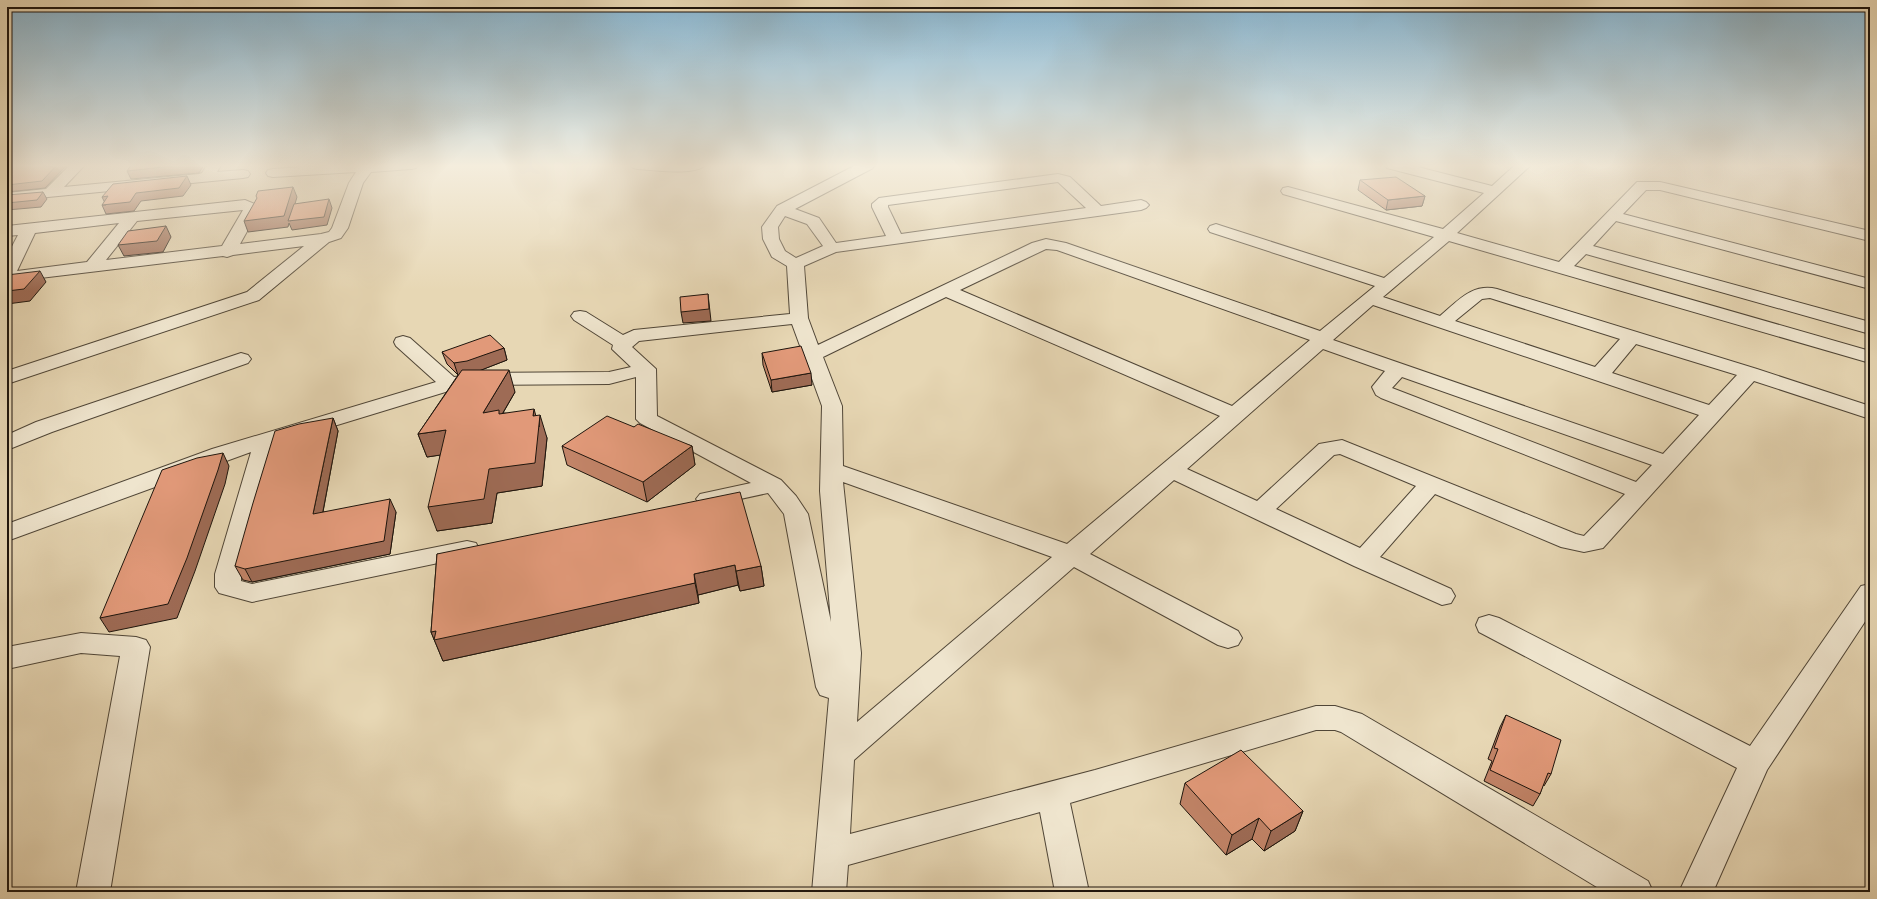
<svg xmlns="http://www.w3.org/2000/svg" width="1877" height="899" font-family="'Libre Caslon Text',serif">
<style>
.lines{fill:none;stroke-linecap:round;stroke-linejoin:round}
.minor-casing{stroke:#504637;stroke-width:2}
.minor{fill:#efe5ce;fill-rule:evenodd}
.wall{fill:#c28468;stroke:#1e150d}
.shaded-wall{fill:#9e6b55;stroke:#1e150d}
.building{fill:#e19979;stroke:#1e150d}
</style>
<rect width="100%" height="100%" fill="#e7d7b4"/>
<filter id="stains"><feTurbulence type="fractalNoise" baseFrequency=".005" numOctaves="4"/><feColorMatrix values="0 0 0 0 .2 0 0 0 0 .09 0 0 0 0 .02 0 0 0 .5 -.17"/></filter>
<radialGradient id="worn" r=".72"><stop offset=".6" stop-color="#630" stop-opacity="0"/><stop offset="1" stop-color="#630" stop-opacity=".3"/></radialGradient>
<g class="lines">
<defs>
<g id="minor">
<polygon points="70,165 85,165 64,187 199,174 202,173 207,165 221,165 217,172 243,170 248,171 250,174 248,177 243,178 7,201 7,193 46,189"/>
<path d="M 331,165 L 418,165 L 416,168 L 411,169 L 371,172 L 363,183 L 348,228 L 341,238 L 329,242 L 259,300 L 7,384 L 7,371 L 247,292 L 304,246 L 233,255 L 227,257 L 223,256 L 7,282 L 7,256 L 18,235 L 7,236 L 7,226 L 245,200 L 257,205 L 260,208 L 240,244 L 321,234 L 329,232 L 332,228 L 349,183 L 356,172 L 273,177 L 268,176 L 266,173 L 268,170 L 273,169 ZM 243,210 L 222,246 L 106,260 L 137,221 ZM 119,223 L 87,262 L 17,271 L 35,233 Z"/>
<path d="M 631,165 L 705,165 C 697,176 651,170 638,169 L 633,168 Z"/>
<path d="M 856,165 L 875,165 L 873,168 L 795,209 L 819,218 L 836,243 L 886,236 L 872,207 L 872,204 L 879,198 L 1058,174 L 1070,177 L 1101,206 L 1141,200 L 1146,202 L 1149,205 L 1146,208 L 1141,210 L 836,252 L 804,266 L 808,318 L 818,345 L 1032,243 L 1046,239 L 1066,243 L 1320,331 L 1375,286 L 1210,232 L 1208,229 L 1210,226 L 1216,224 L 1222,226 L 1384,278 L 1434,237 L 1283,194 L 1281,191 L 1283,188 L 1288,187 L 1443,229 L 1484,193 L 1387,168 L 1385,165 L 1410,165 L 1492,186 L 1515,165 L 1531,165 L 1457,233 L 1559,262 L 1637,182 L 1660,182 L 1870,231 L 1870,241 L 1660,190 L 1646,190 L 1623,214 L 1870,279 L 1870,289 L 1616,221 L 1593,246 L 1870,322 L 1870,334 L 1586,254 L 1574,266 L 1870,351 L 1870,363 L 1449,241 L 1383,297 L 1440,316 C 1458,301 1472,283 1497,289 L 1757,369 L 1870,406 L 1870,419 L 1754,381 L 1603,548 L 1584,552 L 1561,547 L 1435,494 L 1380,557 L 1451,589 L 1455,596 L 1451,603 L 1442,605 L 1354,566 L 1174,480 L 1090,554 L 1238,631 L 1242,638 L 1238,645 L 1228,648 L 1218,645 L 1074,567 L 854,760 L 850,834 L 1095,770 L 1316,706 L 1335,706 L 1362,714 L 1648,881 L 1653,892 L 1605,892 L 1341,732 L 1335,730 L 1316,730 L 1070,803 L 1089,892 L 1055,892 L 1040,812 L 848,865 L 846,892 L 812,892 L 829,698 L 820,695 L 816,687 L 784,514 L 768,493 L 708,506 L 700,504 L 696,499 L 700,494 L 751,483 L 640,423 L 636,419 L 636,377 L 609,384 L 488,385 L 452,390 L 275,444 L 241,574 L 241,581 L 252,584 L 467,541 L 476,543 L 479,549 L 476,555 L 467,557 L 252,602 L 219,593 L 215,587 L 215,574 L 251,452 L 7,541 L 7,524 L 212,449 L 436,382 L 396,346 L 394,342 L 396,338 L 403,336 L 410,338 L 454,377 L 488,373 L 609,372 L 631,367 L 612,349 L 613,345 L 574,320 L 571,316 L 574,312 L 580,311 L 586,312 L 623,335 L 634,330 L 790,314 L 787,266 L 772,257 L 763,239 L 762,227 L 777,206 ZM 1058,182 L 1086,208 L 901,234 L 888,207 L 888,205 ZM 785,216 L 807,224 L 823,246 L 796,258 L 785,251 L 779,239 L 778,227 ZM 1046,249 L 1057,250 L 1310,340 L 1232,406 L 960,290 ZM 946,297 L 1220,416 L 1067,544 L 843,466 L 842,406 L 823,357 ZM 1490,298 L 1620,339 L 1595,367 L 1455,321 L 1482,299 ZM 1373,305 L 1699,415 L 1663,454 L 1333,340 ZM 792,324 L 822,406 L 820,491 L 831,622 L 808,514 L 796,496 L 781,480 L 657,416 L 656,369 L 632,347 L 639,341 ZM 1636,344 L 1737,375 L 1709,405 L 1612,373 ZM 1323,349 L 1385,371 L 1372,387 L 1376,395 L 1381,398 L 1625,494 L 1584,536 L 1576,534 L 1342,440 L 1319,444 L 1257,501 L 1187,469 ZM 1402,377 L 1652,465 L 1636,482 L 1392,388 ZM 1340,454 L 1416,486 L 1360,548 L 1276,509 L 1334,455 ZM 843,482 L 1052,557 L 857,722 L 861,653 Z"/>
<polygon points="241,353 248,355 251,359 248,363 52,432 7,450 7,435 36,422"/>
<polygon points="1870,584 1870,614 1767,770 1713,892 1679,892 1737,768 1479,632 1476,625 1479,618 1489,615 1499,618 1750,746 1861,586"/>
<polygon points="81,633 136,637 146,640 150,647 110,892 76,892 120,656 81,653 7,669 7,647"/>
</g>
</defs>
<use href="#minor" class="minor-casing"/>
<use href="#minor" class="minor"/>
</g>
<g class="wall">
<polygon points="1360,180 1425,196 1422,206 1386,210 1358,190"/>
<polygon points="504,348 507,360 481,370 515,392 503,413 536,416 547,438 542,486 497,493 492,523 437,531 440,455 427,457 418,434 458,375 447,364 442,352"/>
<polygon points="762,353 812,385 772,392 763,365"/>
<polygon points="333,418 338,431 323,512 396,512 390,554 252,582 243,580 235,566"/>
<polygon points="634,427 692,446 695,465 647,502 567,465 562,446"/>
<polygon points="437,554 761,566 764,586 740,591 738,585 698,595 699,603 540,640 443,661 431,632"/>
<polygon points="1506,715 1551,774 1544,786 1543,785 1540,794 1533,806 1484,781 1492,761 1488,759 1500,727"/>
<polygon points="1185,783 1303,811 1295,831 1264,851 1252,839 1226,855 1180,804"/>
</g>
<g class="shaded-wall">
<polygon points="57,165 67,165 45,188 7,192 7,185"/>
<polygon points="180,165 204,165 199,173 131,179 127,171"/>
<polygon points="187,176 191,185 183,196 141,201 134,211 106,214 102,205 106,205 102,197"/>
<polygon points="293,187 297,197 290,221 329,199 332,208 327,225 292,230 289,223 288,227 248,232 244,221"/>
<polygon points="43,192 47,199 41,207 7,210 7,203"/>
<polygon points="1425,196 1422,206 1386,210 1388,200"/>
<polygon points="166,226 171,237 163,252 124,256 118,245"/>
<polygon points="40,271 46,282 30,301 7,304 7,291"/>
<polygon points="708,294 711,321 683,323 681,312"/>
<polygon points="504,348 507,360 471,374 458,375 454,363"/>
<polygon points="509,370 515,392 501,416 483,413"/>
<polygon points="811,373 812,385 772,392 771,380"/>
<polygon points="534,409 539,427 540,415 547,438 542,486 497,493 492,523 437,531 428,507 489,469 533,416"/>
<polygon points="333,418 338,431 320,527 313,514"/>
<polygon points="446,430 454,453 427,457 418,434"/>
<polygon points="692,446 695,465 647,502 643,482"/>
<polygon points="223,453 229,466 225,484 195,571 177,618 109,632 100,618"/>
<polygon points="390,499 396,512 390,554 252,582 245,569"/>
<polygon points="735,565 738,585 698,595 694,574"/>
<polygon points="761,566 764,586 740,591 736,571"/>
<polygon points="695,583 699,603 540,640 443,661 431,632"/>
<polygon points="1303,811 1295,831 1264,851 1271,831"/>
<polygon points="1259,818 1252,839 1226,855 1232,835"/>
</g>
<g class="building">
<polygon points="7,165 57,165 42,181 7,185"/>
<polygon points="131,165 180,165 127,171"/>
<polygon points="187,176 179,188 136,193 130,202 102,205 108,196 102,197 113,184"/>
<polygon points="1396,177 1425,196 1388,200 1360,180"/>
<polygon points="293,187 284,216 244,221 257,198 256,196 258,191"/>
<polygon points="43,192 37,200 7,203 7,195"/>
<polygon points="329,199 324,217 288,221 294,204"/>
<polygon points="166,226 157,241 118,245 128,231"/>
<polygon points="40,271 24,289 7,291 7,275"/>
<polygon points="708,294 709,309 681,312 680,297"/>
<polygon points="490,335 504,348 467,361 454,363 442,352"/>
<polygon points="801,346 811,373 771,380 762,353"/>
<polygon points="462,370 509,370 483,413 499,410 499,414 534,409 533,416 540,415 535,463 489,469 484,499 428,507 446,430 418,434"/>
<polygon points="607,416 634,427 638,424 692,446 643,482 562,446"/>
<polygon points="333,418 313,514 390,499 384,541 245,569 235,566 253,503 275,431 299,424"/>
<polygon points="223,453 218,470 187,558 168,604 100,618 162,470 197,458"/>
<polygon points="740,492 761,566 736,571 735,565 694,574 695,583 533,619 434,640 436,631 431,632 437,554"/>
<polygon points="1506,715 1561,740 1551,774 1548,773 1540,794 1490,770 1498,749 1494,748"/>
<polygon points="1241,750 1303,811 1271,831 1259,818 1232,835 1185,783"/>
</g>
<linearGradient id="sky" x2="0" y2="1"><stop stop-color="#87b6d2"/><stop offset="0.57" stop-color="#f4eddd"/><stop offset="1" stop-color="#f4eddd" stop-opacity="0"/></linearGradient>
<rect width="1877" height="291" fill="url(#sky)"/>
<rect width="1877" height="899" fill="none" stroke="#e7d7b4" stroke-width="24"/>
<rect x="8" y="8" width="1861" height="883" fill="none" stroke="#1e150d" stroke-width="2"/>
<rect x="12" y="12" width="1853" height="875" fill="none" stroke="#1e150d"/>
<rect width="100%" height="100%" filter="url(#stains)"/>
<rect width="100%" height="100%" fill="url(#worn)"/>
</svg>
